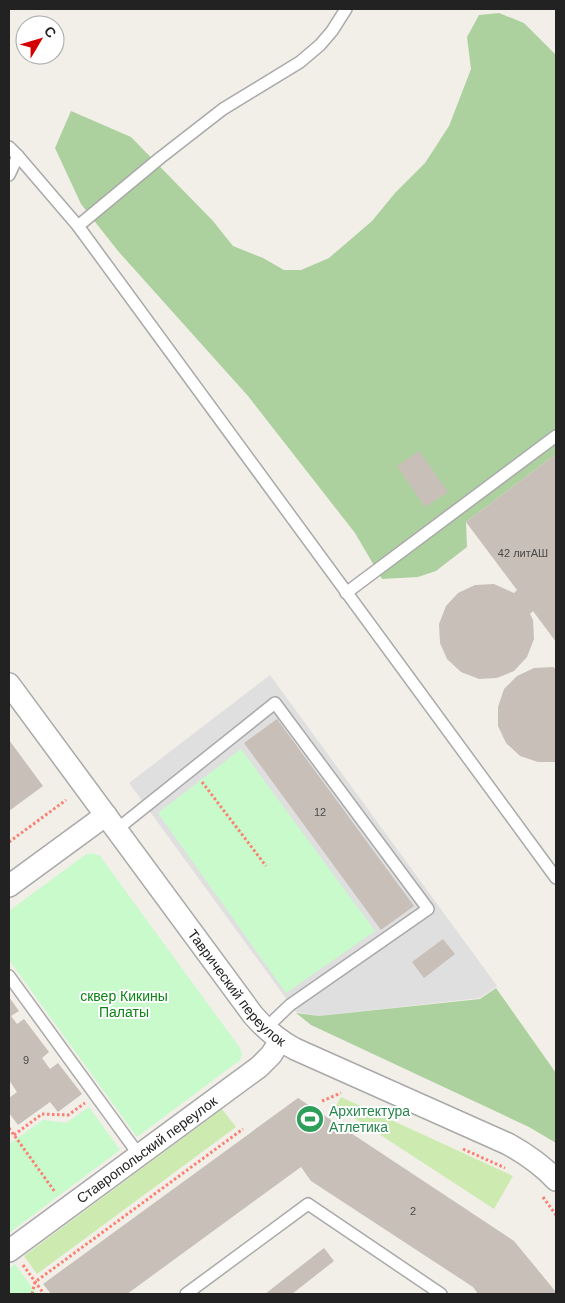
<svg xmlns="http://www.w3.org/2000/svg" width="565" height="1303" font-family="Arial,sans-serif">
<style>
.residential{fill:#e0dfdf}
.grass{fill:#cdebb0}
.forest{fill:#add19e}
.park{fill:#c8facc}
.building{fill:#c7bfb8}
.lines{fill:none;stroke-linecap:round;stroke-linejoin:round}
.lane-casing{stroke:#a9a9a9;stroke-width:14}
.street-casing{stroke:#a9a9a9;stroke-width:24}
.path{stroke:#fa8072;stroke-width:3;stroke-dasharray:2.5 2.5;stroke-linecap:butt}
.lane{stroke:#fff;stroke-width:11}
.street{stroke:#fff;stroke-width:21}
.labels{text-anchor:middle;stroke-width:4;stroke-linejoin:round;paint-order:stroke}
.number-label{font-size:11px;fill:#4b4948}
.street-label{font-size:14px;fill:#222;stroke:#fff}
.park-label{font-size:14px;fill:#0c8416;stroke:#fff}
.leisure-label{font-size:14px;fill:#27864d;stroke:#fff;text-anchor:start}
</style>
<rect width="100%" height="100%" fill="#f2efe9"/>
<polygon class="residential" points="270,675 497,986 480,998 319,1016 296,1012 129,783"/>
<g class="grass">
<polygon points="341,1097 513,1176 494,1209 336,1106"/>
<polygon points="222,1109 236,1127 37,1274 24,1256"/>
</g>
<g class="forest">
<polygon points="499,13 524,23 556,55 556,454 466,522 467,547 436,571 418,577 382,579 355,533 248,396 118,251 81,204 55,148 71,111 131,137 213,221 233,246 263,258 284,270 301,270 329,258 372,221 395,193 425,163 449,126 471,69 467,37 479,15"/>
<polygon points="496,988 556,1073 556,1143 529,1127 311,1025 296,1013 319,1016 480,999"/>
</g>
<g class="park">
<polygon points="241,749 375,931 286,993 158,813"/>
<polygon points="92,853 100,856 240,1048 242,1054 240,1060 137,1137 9,960 9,911 85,855"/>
<polygon points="89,1107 120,1150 9,1233 9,1144 43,1120 66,1123"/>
<polygon points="15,1264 37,1294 9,1294 9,1269"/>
</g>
<g class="building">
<polygon points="419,451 448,492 425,507 397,466"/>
<polygon points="556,454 556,642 533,611 530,614 533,620 534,639 527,657 514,671 497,678 479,679 461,672 447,659 440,643 439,624 446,606 458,593 475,585 494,584 514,593 517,590 466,522"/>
<polygon points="553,667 556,669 556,762 538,762 520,756 506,743 498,726 498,707 504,689 517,676 534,668"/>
<polygon points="277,719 414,906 381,930 244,743"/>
<polygon points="9,740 43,786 9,811"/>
<polygon points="443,939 455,954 424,978 412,962"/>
<polygon points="9,997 19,1011 11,1016 17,1024 24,1019 49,1052 42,1058 50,1069 58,1063 82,1094 58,1112 50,1102 18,1125 9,1113 9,1098 17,1092 9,1080"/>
<polygon points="298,1098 514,1241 556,1292 556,1294 478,1294 473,1287 311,1181 301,1167 127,1294 51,1294 43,1284"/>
<polygon points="324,1248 334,1261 292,1294 265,1294"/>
</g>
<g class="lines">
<defs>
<g id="lane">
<polyline points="9,147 18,156 78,226 556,878"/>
<polyline points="9,175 18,156"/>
<polyline points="78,226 160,158 223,109 300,62 320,45 332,31 346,9"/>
<polyline points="346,593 556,436"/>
<polyline points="116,830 275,703 428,909 290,1005 265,1029"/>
<polyline points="9,976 139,1155"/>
<polyline points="186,1294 308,1204 441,1294"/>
</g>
<g id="street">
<path id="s1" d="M 9,684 L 253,1015 C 266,1030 278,1040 295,1049 L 508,1144 C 526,1154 542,1165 556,1180"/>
<polyline points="9,886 106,815"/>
<path id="s2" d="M 9,1251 L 259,1067 L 271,1055 L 280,1041"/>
</g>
</defs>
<use href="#lane" class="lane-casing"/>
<use href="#street" class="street-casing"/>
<g class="path">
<polyline points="202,782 266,866"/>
<polyline points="9,842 66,800"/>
<polyline points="322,1101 341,1093"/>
<polyline points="9,1128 55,1192"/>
<polyline points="14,1135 42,1114 68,1115 85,1103"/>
<polyline points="463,1149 505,1168"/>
<polyline points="543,1197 556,1215"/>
<polyline points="23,1265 44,1294"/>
<polyline points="32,1294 35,1282 243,1129"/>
</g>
<use href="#lane" class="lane"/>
<use href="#street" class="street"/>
</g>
<defs>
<symbol id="stadium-disc" viewBox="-11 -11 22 22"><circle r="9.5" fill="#2e9e5b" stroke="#fff"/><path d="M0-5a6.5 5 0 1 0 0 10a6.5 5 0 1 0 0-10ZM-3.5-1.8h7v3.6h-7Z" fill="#fff"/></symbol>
</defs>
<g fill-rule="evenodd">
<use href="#stadium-disc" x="294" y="1103" width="32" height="32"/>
</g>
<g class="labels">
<g class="number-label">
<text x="523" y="557">42 литАШ</text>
<text x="320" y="816">12</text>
<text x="26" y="1064">9</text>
<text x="413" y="1215">2</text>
</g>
<g class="street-label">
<text dy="5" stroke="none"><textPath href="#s1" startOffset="380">Таврический переулок</textPath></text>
<text dy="5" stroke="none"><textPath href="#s2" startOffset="171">Ставропольский переулок</textPath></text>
</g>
<g class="park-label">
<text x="124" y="1001">сквер Кикины<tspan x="124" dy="16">Палаты</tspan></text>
</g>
<g class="leisure-label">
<text x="329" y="1116">Архитектура<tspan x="329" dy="16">Атлетика</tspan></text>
</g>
</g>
<rect width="565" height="1303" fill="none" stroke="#222222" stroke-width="20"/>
<g transform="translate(40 40) rotate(52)"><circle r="24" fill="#ffffff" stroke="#a7a7a7"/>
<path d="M0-4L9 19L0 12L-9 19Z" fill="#d40000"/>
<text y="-8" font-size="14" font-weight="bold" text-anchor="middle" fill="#222222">С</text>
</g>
</svg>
